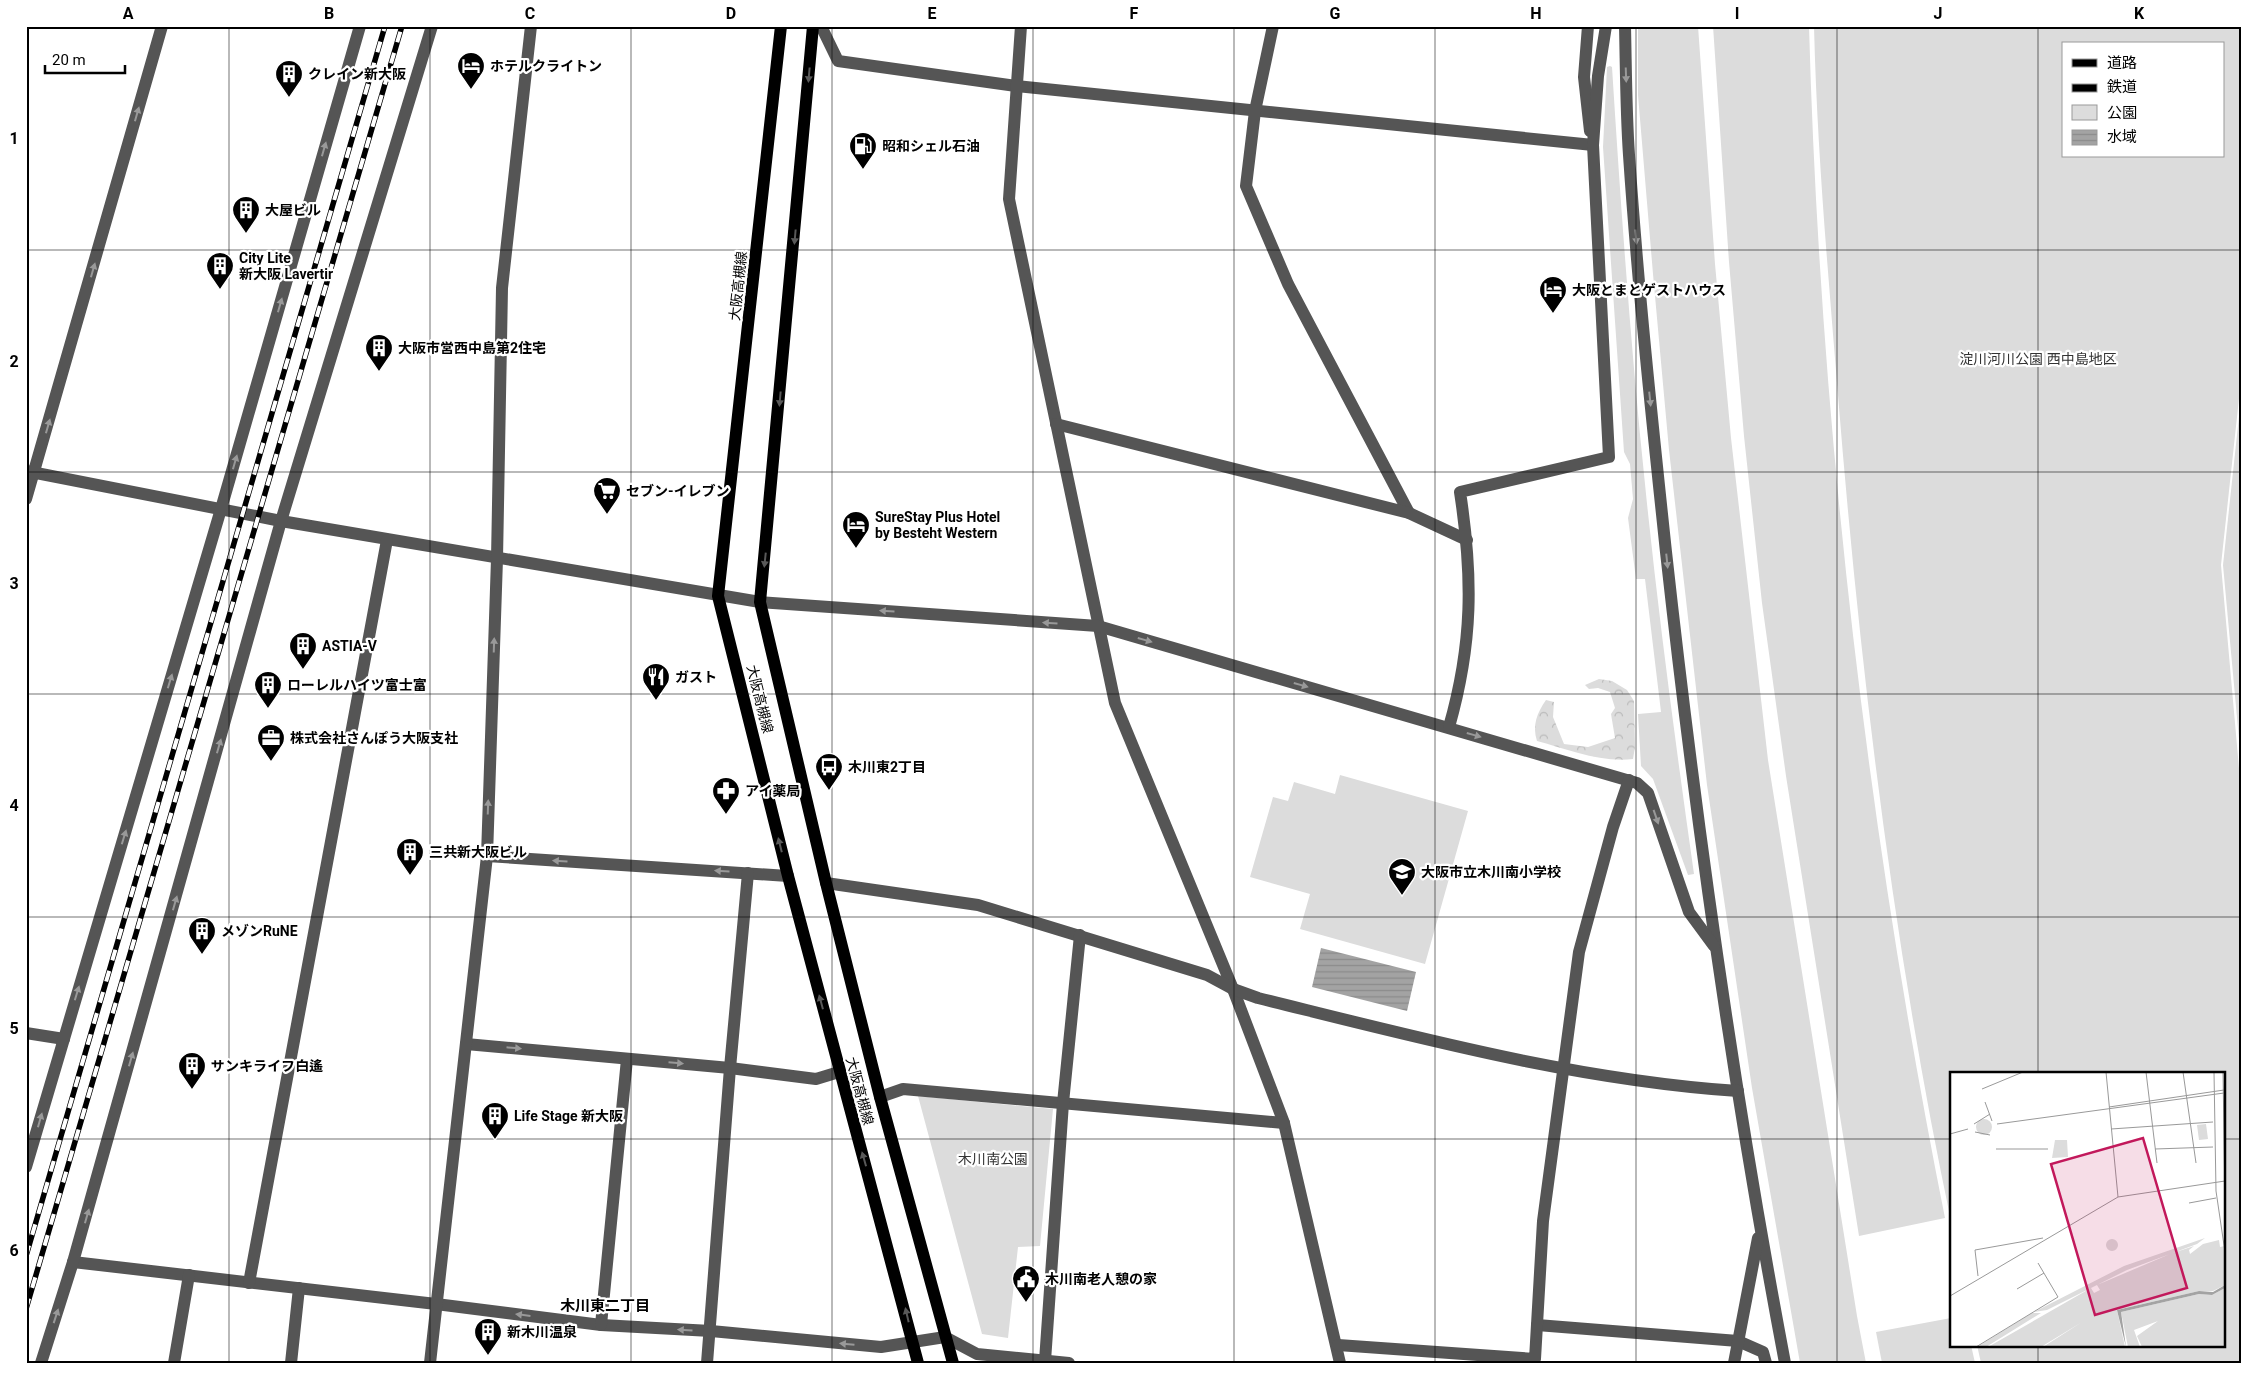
<svg xmlns="http://www.w3.org/2000/svg" width="2267" height="1389" font-family="Roboto,'Noto Sans JP',sans-serif">
<style>
.green{fill:#dcdcdc;fill-rule:evenodd}
.forest{fill:url(#forest-crowns)}
.water{fill:url(#water-rules)}
.lines{fill:none;stroke-linecap:round;stroke-linejoin:round}
.minor{stroke:#555;stroke-width:12}
.major{stroke:#000;stroke-width:12}
.rail-casing{stroke:#000;stroke-width:5.5}
.rail{stroke:#fff;stroke-width:4;stroke-dasharray:11;stroke-linecap:butt}
.oneway{fill:#595959}
.oneway2{fill:#999}
.grid{fill:none;stroke:#000;stroke-width:1;stroke-opacity:0.55}
.labels{text-anchor:middle;stroke-width:4.5;stroke-linejoin:round;paint-order:stroke}
.poi-label{font-size:14px;font-weight:bold;fill:#000;stroke:#fff;text-anchor:start}
.street-label{font-size:14px;fill:#000;stroke:#fff}
.park-label{font-size:14px;fill:#333;stroke:#fff}
.neighbourhood-label{font-size:15px;font-weight:bold;fill:#000;stroke:#fff}
.inset-road{fill:none;stroke:#999;stroke-width:1}
.view{fill:#c2185b;fill-opacity:0.15;stroke:#c2185b;stroke-width:2.5}
.inset-edge{fill:none;stroke:#000;stroke-width:2.5}
.neatline{fill:none;stroke:#000;stroke-width:2}
.grid-label{font-size:16px;text-anchor:middle;font-weight:bold;fill:#000}
</style>
<defs>
<pattern id="forest-crowns" width="20" height="18" patternUnits="userSpaceOnUse" patternTransform="scale(1.25)"><rect width="20" height="18" fill="#dcdcdc"/><path d="M2 6a3 3 0 1 1 6 0M12 15a3 3 0 1 1 6 0" fill="none" stroke="#bbb"/></pattern>
<pattern id="water-rules" width="6" height="5" patternUnits="userSpaceOnUse" patternTransform="scale(1.25)"><rect width="6" height="5" fill="#a3a3a3"/><path d="M0 2.5h6" fill="none" stroke="#8b8b8b"/></pattern>
</defs>
<rect width="100%" height="100%" fill="#fff"/>
<g class="green">
<polygon points="1638,26 1698,26 1715,264 1731,438 1768,760 1857,1316 1866,1363 1800,1363 1752,1088 1707,785 1669,450 1653,274 1638,95"/>
<path d="M 1713,26 L 1809,26 C 1820,424 1867,828 1945,1218 L 1859,1236 L 1786,776 L 1762,603 L 1744,436 L 1729,262 Z"/>
<path d="M 1814,26 L 2241,26 L 2241,380 L 2221,565 L 2241,791 L 2241,1363 L 1981,1363 L 1977,1345 L 2223,1345 L 2223,1073 L 1951,1073 L 1951,1221 C 1894,951 1860,670 1838,395 C 1828,272 1817,149 1814,26 ZM 2063,44 L 2223,44 L 2223,156 L 2063,156 Z"/>
<path d="M 1610,66 L 1612,67 C 1621,209 1631,352 1646,494 C 1659,621 1676,747 1694,874 L 1688,875 L 1653,779 L 1641,766 L 1638,714 L 1661,712 L 1645,579 L 1636,579 L 1628,518 L 1633,499 L 1630,464 L 1624,452 L 1603,147 L 1607,67 Z"/>
<polygon points="2241,398 2241,761 2223,565"/>
<polygon points="1340,775 1468,811 1425,964 1300,929 1310,894 1250,877 1273,797 1288,801 1294,782 1335,794"/>
<polygon points="918,1096 1053,1109 1040,1246 1018,1247 1008,1338 982,1334"/>
<polygon points="1951,1318 1951,1345 1971,1345 1975,1363 1882,1363 1876,1332"/>
</g>
<path class="forest" d="M 1599,679 L 1612,681 L 1627,690 L 1634,701 L 1635,747 L 1633,759 C 1601,763 1567,749 1537,741 C 1532,725 1537,713 1546,700 L 1554,702 L 1553,717 L 1564,744 L 1588,747 L 1615,738 L 1611,714 L 1615,708 L 1610,692 L 1598,688 L 1589,689 L 1585,685 Z"/>
<polygon class="water" points="1321,948 1416,972 1407,1011 1312,987"/>
<g class="lines">
<g class="minor">
<polyline points="821,26 838,61 1016,86 1593,145"/>
<polyline points="1021,26 1009,199 1115,703 1233,989 1284,1123 1340,1363"/>
<polyline points="1273,26 1255,111 1246,186 1288,284 1409,513"/>
<polyline points="1588,26 1584,77 1590,131"/>
<path d="M 1625,26 C 1626,69 1626,112 1629,155 C 1638,288 1652,420 1666,552 C 1696,824 1734,1094 1785,1363"/>
<polyline points="1056,424 1409,513 1467,540"/>
<polyline points="26,471 281,521 760,602 1098,626 1637,783 1648,793 1689,912 1714,946"/>
<polyline points="26,499 162,26"/>
<path d="M 1449,727 C 1473,643 1473,577 1460,492 L 1609,457 L 1593,145 L 1598,76 L 1606,26"/>
<polyline points="487,856 788,876"/>
<path d="M 826,883 L 978,905 L 1207,975 L 1233,989 L 1258,998 C 1416,1037 1575,1080 1738,1091"/>
<polyline points="26,1033 64,1039"/>
<polyline points="466,1044 730,1068 816,1079 839,1072"/>
<polyline points="880,1097 903,1089 1284,1123"/>
<polyline points="26,1167 221,509 360,26"/>
<polyline points="73,1262 436,1304 601,1325 711,1331 881,1347 945,1337 977,1354 1069,1363"/>
<polyline points="249,1283 387,540"/>
<polyline points="601,1325 627,1059"/>
<polyline points="1537,1325 1738,1341 1763,1352 1766,1363"/>
<polyline points="1338,1345 1535,1359 1543,1221 1579,952 1613,827 1629,780"/>
<polyline points="1045,1361 1063,1103 1080,935"/>
<polyline points="41,1363 73,1262 281,521 432,26"/>
<polyline points="174,1363 189,1275"/>
<polyline points="291,1363 299,1288"/>
<polyline points="430,1363 487,856 497,559 502,288 531,26"/>
<polyline points="707,1363 730,1068 748,873"/>
<polyline points="1734,1363 1758,1238"/>
</g>
<g class="major">
<polyline points="781,26 718,596 788,876 918,1363"/>
<polyline points="813,26 760,602 826,883 880,1097 953,1363"/>
</g>
<defs>
<g id="rail">
<polyline points="26,1256 385,26"/>
<polyline points="26,1309 402,26"/>
</g>
</defs>
<use href="#rail" class="rail-casing"/>
<use href="#rail" class="rail"/>
</g>
<defs><path id="oneway-solid" d="M-6-.8H1V-3.2L6.5 0L1 3.2V.8H-6Z" transform="scale(1.25)"/></defs>
<g class="oneway">
<use href="#oneway-solid" transform="translate(809 75) rotate(95)"/>
<use href="#oneway-solid" transform="translate(795 237) rotate(95)"/>
<use href="#oneway-solid" transform="translate(780 399) rotate(95)"/>
<use href="#oneway-solid" transform="translate(765 560) rotate(96)"/>
<use href="#oneway-solid" transform="translate(780 845) rotate(-104)"/>
<use href="#oneway-solid" transform="translate(821 1002) rotate(-105)"/>
<use href="#oneway-solid" transform="translate(864 1159) rotate(-106)"/>
<use href="#oneway-solid" transform="translate(907 1315) rotate(-103)"/>
</g>
<g class="oneway2">
<use href="#oneway-solid" transform="translate(1626 75) rotate(88)"/>
<use href="#oneway-solid" transform="translate(137 114) rotate(-74)"/>
<use href="#oneway-solid" transform="translate(324 149) rotate(-74)"/>
<use href="#oneway-solid" transform="translate(1636 237) rotate(85)"/>
<use href="#oneway-solid" transform="translate(93 270) rotate(-74)"/>
<use href="#oneway-solid" transform="translate(280 305) rotate(-74)"/>
<use href="#oneway-solid" transform="translate(1650 399) rotate(84)"/>
<use href="#oneway-solid" transform="translate(48 426) rotate(-74)"/>
<use href="#oneway-solid" transform="translate(235 462) rotate(-74)"/>
<use href="#oneway-solid" transform="translate(1667 561) rotate(84)"/>
<use href="#oneway-solid" transform="translate(887 611) rotate(-176)"/>
<use href="#oneway-solid" transform="translate(1050 623) rotate(-176)"/>
<use href="#oneway-solid" transform="translate(1145 640) rotate(16)"/>
<use href="#oneway-solid" transform="translate(494 645) rotate(-88)"/>
<use href="#oneway-solid" transform="translate(170 681) rotate(-73)"/>
<use href="#oneway-solid" transform="translate(1301 685) rotate(16)"/>
<use href="#oneway-solid" transform="translate(1474 735) rotate(16)"/>
<use href="#oneway-solid" transform="translate(219 746) rotate(-74)"/>
<use href="#oneway-solid" transform="translate(488 807) rotate(-88)"/>
<use href="#oneway-solid" transform="translate(1656 817) rotate(71)"/>
<use href="#oneway-solid" transform="translate(124 837) rotate(-73)"/>
<use href="#oneway-solid" transform="translate(560 861) rotate(-176)"/>
<use href="#oneway-solid" transform="translate(722 871) rotate(-176)"/>
<use href="#oneway-solid" transform="translate(175 903) rotate(-74)"/>
<use href="#oneway-solid" transform="translate(77 993) rotate(-73)"/>
<use href="#oneway-solid" transform="translate(514 1048) rotate(5)"/>
<use href="#oneway-solid" transform="translate(131 1059) rotate(-74)"/>
<use href="#oneway-solid" transform="translate(676 1063) rotate(5)"/>
<use href="#oneway-solid" transform="translate(40 1120) rotate(-74)"/>
<use href="#oneway-solid" transform="translate(87 1216) rotate(-74)"/>
<use href="#oneway-solid" transform="translate(523 1315) rotate(-173)"/>
<use href="#oneway-solid" transform="translate(56 1316) rotate(-72)"/>
<use href="#oneway-solid" transform="translate(685 1330) rotate(-177)"/>
<use href="#oneway-solid" transform="translate(847 1344) rotate(-175)"/>
</g>
<path class="grid" d="M 229,26 L 229,1363M 430,26 L 430,1363M 631,26 L 631,1363M 832,26 L 832,1363M 1033,26 L 1033,1363M 1234,26 L 1234,1363M 1435,26 L 1435,1363M 1636,26 L 1636,1363M 1837,26 L 1837,1363M 2038,26 L 2038,1073M 26,250 L 2241,250M 26,472 L 2241,472M 26,694 L 2241,694M 26,917 L 2241,917M 26,1139 L 1951,1139M 2223,1139 L 2241,1139M 2038,1345 L 2038,1363"/>
<defs>
<symbol id="hotel-pin" viewBox="-11 -11 22 30"><path d="M0 17L-7.5 6A9.5 9.5 0 1 1 7.5 6Z" fill="#000" stroke="#fff"/><path d="M-6-4.5h1.5V1H6V5H4.5V3h-9V5H-6ZM-4 0a1.8 1.8 0 1 1 3.6 0ZM.5 0V-2.5h3Q6-2.5 6 0Z" fill="#fff"/></symbol>
<symbol id="building-pin" viewBox="-11 -11 22 30"><path d="M0 17L-7.5 6A9.5 9.5 0 1 1 7.5 6Z" fill="#000" stroke="#fff"/><path d="M-4-6H4V6H1V3H-1V6H-4ZM-2.5-4.3h1.7v1.8h-1.7ZM.8-4.3h1.7v1.8H.8ZM-2.5-1h1.7V.8h-1.7ZM.8-1h1.7V.8H.8Z" fill="#fff"/></symbol>
<symbol id="fuel-pin" viewBox="-11 -11 22 30"><path d="M0 17L-7.5 6A9.5 9.5 0 1 1 7.5 6Z" fill="#000" stroke="#fff"/><path d="M-5.5-6h7V0h2V4h1.3V-2.5L3-4.5l.8-.8L6-3V5H2.5V1h-1V6h-7ZM-4.2-4.7v3.2H.2V-4.7Z" fill="#fff"/></symbol>
<symbol id="supermarket-pin" viewBox="-11 -11 22 30"><path d="M0 17L-7.5 6A9.5 9.5 0 1 1 7.5 6Z" fill="#000" stroke="#fff"/><path d="M-6-5.5h2.5l.6 2H6L4.5 2H-2.5L-4.4-4H-6ZM-1.5 3.2a1.3 1.3 0 1 0 .1 0ZM3 3.2a1.3 1.3 0 1 0 .1 0Z" fill="#fff"/></symbol>
<symbol id="restaurant-pin" viewBox="-11 -11 22 30"><path d="M0 17L-7.5 6A9.5 9.5 0 1 1 7.5 6Z" fill="#000" stroke="#fff"/><path d="M-5-6h1v4h1v-4h1v4h1v-4h1v5L-1.5 .5V6h-2V.5L-5-1ZM5-6V6H3V1.5H1.5Q1.5-4 5-6Z" fill="#fff"/></symbol>
<symbol id="office-pin" viewBox="-11 -11 22 30"><path d="M0 17L-7.5 6A9.5 9.5 0 1 1 7.5 6Z" fill="#000" stroke="#fff"/><path d="M-6-3h4V-5.5h4V-3h4V5H-6ZM-1-4.5V-3h2v-1.5ZM-6 0V1H6V0Z" fill="#fff"/></symbol>
<symbol id="bus-pin" viewBox="-11 -11 22 30"><path d="M0 17L-7.5 6A9.5 9.5 0 1 1 7.5 6Z" fill="#000" stroke="#fff"/><path d="M-5-6H5V4H4V6H2V4H-2V6H-4V4H-5ZM-3.5-4V0h7V-4ZM-3.5 1.2v1.5H-2V1.2ZM2 1.2v1.5H3.5V1.2Z" fill="#fff"/></symbol>
<symbol id="pharmacy-pin" viewBox="-11 -11 22 30"><path d="M0 17L-7.5 6A9.5 9.5 0 1 1 7.5 6Z" fill="#000" stroke="#fff"/><path d="M-2-6h4v4h4v4h-4v4h-4v-4h-4v-4h4Z" fill="#fff"/></symbol>
<symbol id="school-pin" viewBox="-11 -11 22 30"><path d="M0 17L-7.5 6A9.5 9.5 0 1 1 7.5 6Z" fill="#000" stroke="#fff"/><path d="M0-5L7-2L0 1L-7-2ZM-4 1L0 2.5L4 1V4Q0 6-4 4Z" fill="#fff"/></symbol>
<symbol id="civic-pin" viewBox="-11 -11 22 30"><path d="M0 17L-7.5 6A9.5 9.5 0 1 1 7.5 6Z" fill="#000" stroke="#fff"/><path d="M-.6-6.5H3V-4.5H.6V-3L4-1V1h2V6H-6V1h2V-1L-.6-3ZM-1.2 2.5V6h2.4V2.5Z" fill="#fff"/></symbol>
</defs>
<g fill-rule="evenodd">
<use href="#hotel-pin" x="455" y="50" width="32" height="43"/>
<use href="#building-pin" x="273" y="58" width="32" height="43"/>
<use href="#fuel-pin" x="847" y="130" width="32" height="43"/>
<use href="#building-pin" x="230" y="194" width="32" height="43"/>
<use href="#building-pin" x="204" y="250" width="32" height="43"/>
<use href="#hotel-pin" x="1537" y="274" width="32" height="43"/>
<use href="#building-pin" x="363" y="332" width="32" height="43"/>
<use href="#supermarket-pin" x="591" y="475" width="32" height="43"/>
<use href="#hotel-pin" x="840" y="509" width="32" height="43"/>
<use href="#building-pin" x="287" y="630" width="32" height="43"/>
<use href="#restaurant-pin" x="640" y="661" width="32" height="43"/>
<use href="#building-pin" x="252" y="669" width="32" height="43"/>
<use href="#office-pin" x="255" y="722" width="32" height="43"/>
<use href="#bus-pin" x="813" y="751" width="32" height="43"/>
<use href="#pharmacy-pin" x="710" y="775" width="32" height="43"/>
<use href="#building-pin" x="394" y="836" width="32" height="43"/>
<use href="#school-pin" x="1386" y="856" width="32" height="43"/>
<use href="#building-pin" x="186" y="915" width="32" height="43"/>
<use href="#building-pin" x="176" y="1050" width="32" height="43"/>
<use href="#building-pin" x="479" y="1100" width="32" height="43"/>
<use href="#civic-pin" x="1010" y="1263" width="32" height="43"/>
<use href="#building-pin" x="472" y="1316" width="32" height="43"/>
</g>
<g class="labels">
<g class="poi-label">
<text x="490" y="71">ホテルクライトン</text>
<text x="308" y="79">クレイン新大阪</text>
<text x="882" y="151">昭和シェル石油</text>
<text x="265" y="215">大屋ビル</text>
<text x="239" y="263">City Lite<tspan x="239" dy="16">新大阪 Lavertir</tspan></text>
<text x="1572" y="295">大阪とまとゲストハウス</text>
<text x="398" y="353">大阪市営西中島第2住宅</text>
<text x="626" y="496">セブン-イレブン</text>
<text x="875" y="522">SureStay Plus Hotel<tspan x="875" dy="16">by Besteht Western</tspan></text>
<text x="322" y="651">ASTIA-V</text>
<text x="675" y="682">ガスト</text>
<text x="287" y="690">ローレルハイツ富士富</text>
<text x="290" y="743">株式会社さんぽう大阪支社</text>
<text x="848" y="772">木川東2丁目</text>
<text x="745" y="796">アイ薬局</text>
<text x="429" y="857">三共新大阪ビル</text>
<text x="1421" y="877">大阪市立木川南小学校</text>
<text x="221" y="936">メゾンRuNE</text>
<text x="211" y="1071">サンキライフ白遙</text>
<text x="514" y="1121">Life Stage 新大阪</text>
<text x="1045" y="1284">木川南老人憩の家</text>
<text x="507" y="1337">新木川温泉</text>
</g>
<g class="street-label">
<text transform="translate(738 286) rotate(-84)" y="5">大阪高槻線</text>
<text transform="translate(760 699) rotate(76)" y="5">大阪高槻線</text>
<text transform="translate(860 1091) rotate(75)" y="5">大阪高槻線</text>
</g>
<g class="park-label">
<text x="2038" y="364">淀川河川公園 西中島地区</text>
<text x="993" y="1164">木川南公園</text>
</g>
<g class="neighbourhood-label">
<text x="605" y="1311">木川東二丁目</text>
</g>
</g>
<g transform="translate(1950 1072)">
<rect width="275" height="275" fill="#fff"/>
<path d="M26 55a8 8 0 1 1 16 0a8 8 0 1 1-16 0ZM 105,68 L 117,68 L 118,85 L 102,86 ZM 255,166 L 247,172 L 177,198 L 97,238 L 84,240 L 174,194 ZM156 173a6 6 0 1 1 12 0a6 6 0 1 1-12 0ZM 269,168 L 270,175 L 275,174 L 275,213 L 263,219 L 249,219 L 167,238 L 175,275 L 93,275 L 132,250 L 91,275 L 38,275 L 141,216 L 144,221 L 150,218 L 147,213 L 220,182 L 244,174 L 239,178 L 240,182 L 253,172 ZM 275,216 L 275,275 L 192,275 L 187,264 L 208,249 L 184,258 L 190,275 L 178,275 L 171,240 L 249,222 L 262,223 ZM 82,241 L 91,241 L 36,275 L 27,275 Z" fill="#dcdcdc"/>
<path d="M 256,52 L 258,67 L 249,68 L 247,53 Z" fill="#dcdcdc"/>
<path d="M 275,213 L 275,216 L 262,223 L 249,222 L 171,240 L 176,275 L 167,238 L 249,219 L 263,220 Z" fill="#a3a3a3"/>
<path class="inset-road" d="M 156,0 L 168,125M 196,0 L 207,91M 233,0 L 246,91M 264,0 L 266,119 L 275,180M 273,0 L 275,128M 32,17 L 73,0M 35,30 L 42,49M 159,35 L 274,18M 24,52 L 40,42M 47,52 L 274,21M 161,57 L 263,50M 25,60 L 40,63M 0,62 L 18,57M 46,77 L 98,77M 205,77 L 263,75M 239,131 L 266,126M 28,204 L 25,178 L 93,166M 67,217 L 94,201M 0,224 L 168,125 L 275,109M 26,275 L 108,225 L 88,191"/>
<path class="view" d="M 193,66 L 237,216 L 145,243 L 101,92 Z"/>
<rect width="275" height="275" class="inset-edge"/>
</g>
<rect width="2267" height="1389" fill="none" stroke="#ffffff" stroke-width="55"/>
<rect x="2062" y="42" width="162" height="115" fill="#ffffff" stroke="#999999"/>
<rect x="2072" y="59" width="25" height="8" fill="#000000" stroke="#999999"/>
<text x="2107" y="68" font-size="15" fill="#000000">道路</text>
<rect x="2072" y="84" width="25" height="8" fill="#000000" stroke="#999999"/>
<text x="2107" y="92" font-size="15" fill="#000000">鉄道</text>
<rect x="2072" y="105" width="25" height="15" fill="#dcdcdc" stroke="#999999"/>
<text x="2107" y="118" font-size="15" fill="#000000">公園</text>
<rect x="2072" y="130" width="25" height="15" fill="url(#water-rules)" stroke="#999999"/>
<text x="2107" y="142" font-size="15" fill="#000000">水域</text>
<path d="M45 65v8h80v-8" fill="none" stroke="#000000" stroke-width="2.5"/>
<text x="52" y="65" font-size="15" fill="#000000" stroke="#ffffff" stroke-width="4" paint-order="stroke">20 m</text>
<rect x="28" y="28" width="2212" height="1334" class="neatline"/>
<g class="grid-label">
<text x="128" y="19">A</text>
<text x="329" y="19">B</text>
<text x="530" y="19">C</text>
<text x="731" y="19">D</text>
<text x="932" y="19">E</text>
<text x="1134" y="19">F</text>
<text x="1335" y="19">G</text>
<text x="1536" y="19">H</text>
<text x="1737" y="19">I</text>
<text x="1938" y="19">J</text>
<text x="2139" y="19">K</text>
<text x="14" y="144">1</text>
<text x="14" y="367">2</text>
<text x="14" y="589">3</text>
<text x="14" y="811">4</text>
<text x="14" y="1034">5</text>
<text x="14" y="1256">6</text>
</g>
</svg>
